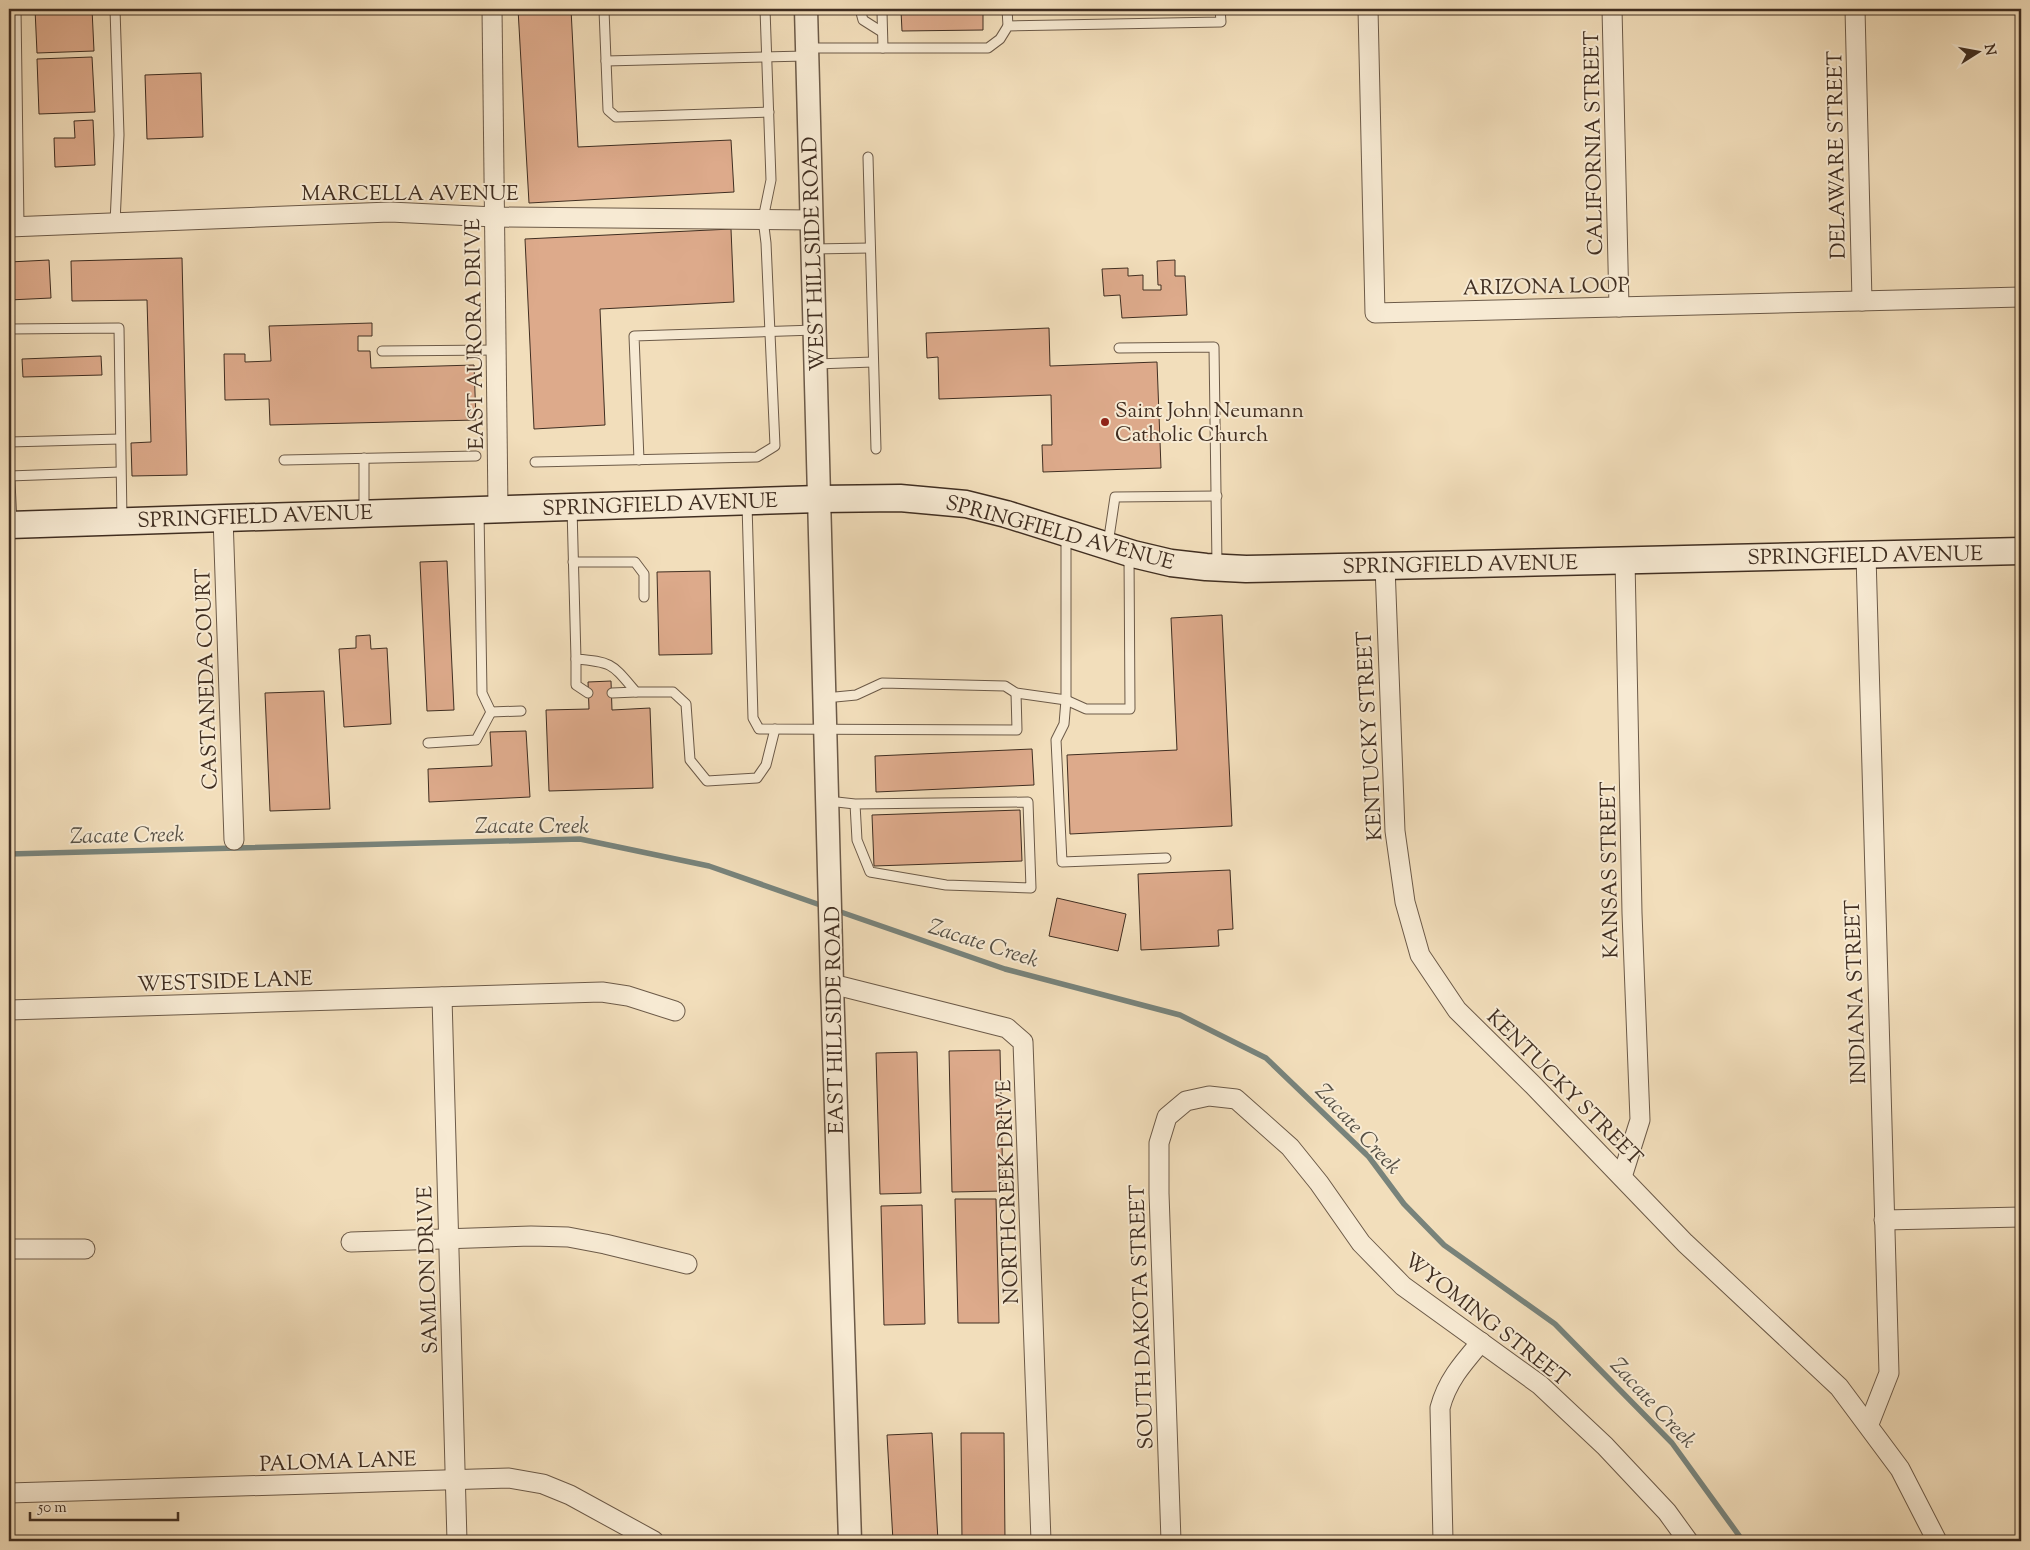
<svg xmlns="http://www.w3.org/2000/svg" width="2030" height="1550" font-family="'Sorts Mill Goudy',serif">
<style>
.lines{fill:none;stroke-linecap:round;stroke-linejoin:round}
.stream{stroke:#78837b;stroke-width:5.5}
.building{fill:#ddaa8b;stroke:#402e21}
.service-casing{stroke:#6c5a48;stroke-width:11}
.minor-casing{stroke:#6c5a48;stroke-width:21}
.tertiary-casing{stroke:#6c5a48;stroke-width:25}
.secondary-casing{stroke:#402e21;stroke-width:29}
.service{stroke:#f7ead3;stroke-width:9}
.minor{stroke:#f7ead3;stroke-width:19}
.tertiary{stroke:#f7ead3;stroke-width:22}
.secondary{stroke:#f7ead3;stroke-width:26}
.poi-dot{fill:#8f2418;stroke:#f7ead3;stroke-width:2}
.labels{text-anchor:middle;stroke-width:4;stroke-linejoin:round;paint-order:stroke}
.street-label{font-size:21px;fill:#402e21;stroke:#f7ead3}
.poi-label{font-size:21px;fill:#402e21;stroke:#f7ead3;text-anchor:start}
.water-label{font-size:22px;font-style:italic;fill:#575146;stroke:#f7ead3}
</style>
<rect width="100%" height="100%" fill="#f2debb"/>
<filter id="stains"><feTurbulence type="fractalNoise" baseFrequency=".004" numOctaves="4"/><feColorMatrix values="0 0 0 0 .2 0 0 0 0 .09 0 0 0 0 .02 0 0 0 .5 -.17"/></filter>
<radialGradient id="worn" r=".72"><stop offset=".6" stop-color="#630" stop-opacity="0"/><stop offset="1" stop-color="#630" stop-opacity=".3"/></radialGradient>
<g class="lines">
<g class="stream">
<polyline points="9,854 580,839 709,866 826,907"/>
<polyline points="835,910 1005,969 1180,1015 1266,1058 1369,1157 1404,1204 1444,1245 1555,1324 1672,1443 1743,1541"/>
</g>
</g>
<g class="building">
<polygon points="35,9 92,9 94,51 37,53"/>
<polygon points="518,9 571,9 578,147 731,140 734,192 529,203"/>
<polygon points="874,9 983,9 983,30 902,31 901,11 874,12"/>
<polygon points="92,57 95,112 39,114 37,59"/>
<polygon points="201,73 203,137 147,139 145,75"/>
<polygon points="93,120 95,165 55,167 54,138 75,138 74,121"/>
<polygon points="731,229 734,302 600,309 605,425 534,429 525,239"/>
<polygon points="182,258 187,475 132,476 131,443 151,442 147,300 72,301 71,261"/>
<polygon points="49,260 51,298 9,300 9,262"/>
<polygon points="1175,260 1175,276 1185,276 1187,315 1122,318 1120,295 1104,296 1102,269 1128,268 1128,276 1143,275 1143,290 1161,290 1161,285 1158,285 1157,261"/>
<polygon points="372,323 372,336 358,336 358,351 370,351 371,368 474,365 476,420 270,425 269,399 225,400 224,354 245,354 245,362 271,361 269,326"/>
<polygon points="1049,328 1050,366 1157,362 1161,468 1043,472 1042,445 1052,445 1051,395 939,399 938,357 927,358 926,333"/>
<polygon points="101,356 102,375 23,377 22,359"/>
<polygon points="447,561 454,710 427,711 420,562"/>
<polygon points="710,571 712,654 659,655 657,572"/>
<polygon points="1222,615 1232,826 1070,834 1067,755 1177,750 1171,618"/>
<polygon points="370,635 371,649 387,648 391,724 344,727 339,649 356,648 356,636"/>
<polygon points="611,681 612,710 650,708 653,788 549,791 546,710 589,709 588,682"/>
<polygon points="324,691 330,809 270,811 265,693"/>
<polygon points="526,731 530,797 429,802 428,769 492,766 490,732"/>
<polygon points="1032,749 1034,785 876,792 875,756"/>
<polygon points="1020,810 1022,861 874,866 872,815"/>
<polygon points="1230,870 1233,929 1218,930 1219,946 1141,950 1138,874"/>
<polygon points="1057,898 1126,914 1118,951 1049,936"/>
<polygon points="1000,1050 1003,1191 952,1192 949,1051"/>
<polygon points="917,1052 921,1193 880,1194 876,1053"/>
<polygon points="955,1199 996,1199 999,1323 958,1323"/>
<polygon points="922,1205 925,1324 884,1325 881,1206"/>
<polygon points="932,1433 938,1541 893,1541 887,1435"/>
<polygon points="961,1433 1004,1433 1005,1541 962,1541"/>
</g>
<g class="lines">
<defs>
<g id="service">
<polyline points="16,9 19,226"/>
<polyline points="607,9 604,10 608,110 616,117 769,112"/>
<polyline points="860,9 863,20 882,32"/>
<polyline points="1007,9 1008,26"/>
<polyline points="882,12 883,48"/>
<polyline points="807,48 988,48 1000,39 1008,26 1221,22 1220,9"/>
<polyline points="606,61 806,56"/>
<polyline points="868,157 876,449"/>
<polyline points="115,223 119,135 115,9"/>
<polyline points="813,249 870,248"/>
<polyline points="9,329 119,328 122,520"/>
<polyline points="1119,348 1214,347 1217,565"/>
<polyline points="382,351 496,350"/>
<polyline points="816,364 873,362"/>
<polyline points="9,442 120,439"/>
<polyline points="364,458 364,513"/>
<polyline points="284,460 476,456"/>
<polyline points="639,460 634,336 815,330"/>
<polyline points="9,461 12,523"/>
<polyline points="535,462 757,457 775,446 766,243 763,219 771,180 765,9"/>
<polyline points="9,476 120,472"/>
<polyline points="747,504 753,718 759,729 1017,730 1016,693"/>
<path d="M 572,508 L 576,659 C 613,662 612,664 636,692 L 673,692 L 686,704 L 690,760 L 707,781 L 757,778 L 766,765 L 775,729"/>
<polyline points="479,512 482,693 491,712 521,711"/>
<polyline points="1066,535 1066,700 1064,724 1056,740 1062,862 1166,858"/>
<polyline points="1108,544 1115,497 1217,496"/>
<polyline points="573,562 635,562 644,574 644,597"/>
<polyline points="576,659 576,685 588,693"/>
<polyline points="612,693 636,692"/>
<polyline points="825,698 856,695 882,683 1005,686 1016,693 1066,700 1086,709 1130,709 1129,556"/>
<polyline points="428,743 476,740 491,712"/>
<polyline points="828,801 855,804 1028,802 1031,888 946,885 870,872 857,840 855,804"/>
</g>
<g id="minor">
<polyline points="492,9 498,508"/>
<polyline points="1368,9 1375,313 2021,297"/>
<polyline points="1612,9 1619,307"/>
<polyline points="1855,9 1862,301"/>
<polyline points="9,227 390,212 495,217 812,220"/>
<polyline points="223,517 234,840"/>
<polyline points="1866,555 1889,1373 1869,1424"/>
<polyline points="1385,566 1395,831 1405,902 1420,955 1457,1010 1533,1085 1685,1243 1839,1387 1900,1469 1937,1541"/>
<polyline points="832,984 1007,1028 1023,1042 1041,1541"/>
<polyline points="442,997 457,1541"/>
<polyline points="9,1010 602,992 628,996 675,1011"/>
<polyline points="1622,1177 1640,1120 1632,913 1625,560"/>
<polyline points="1884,1220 2021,1217"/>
<polyline points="351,1242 531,1236 568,1237 605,1244 687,1264"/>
<polyline points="9,1249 85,1249"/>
<polyline points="9,1493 509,1478 543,1484 570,1495 654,1541"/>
<polyline points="1171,1541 1159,1193 1159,1143 1167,1117 1186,1101 1209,1096 1236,1099 1290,1147 1319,1183 1361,1243 1403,1286 1540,1385 1605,1446 1667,1512 1688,1541"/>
<path d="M 1443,1541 L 1440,1408 C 1447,1381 1463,1363 1481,1342"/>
</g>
<polyline id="tertiary" points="806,9 832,984 850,1541"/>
<polyline id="secondary" points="9,525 819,499 900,498 966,504 1006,514 1133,554 1171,563 1206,567 1246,569 1385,566 2021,551"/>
</defs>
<use href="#service" class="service-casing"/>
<use href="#minor" class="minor-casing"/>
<use href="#tertiary" class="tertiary-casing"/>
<use href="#secondary" class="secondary-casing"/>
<use href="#service" class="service"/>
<use href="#minor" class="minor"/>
<use href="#tertiary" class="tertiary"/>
<use href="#secondary" class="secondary"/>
</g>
<circle class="poi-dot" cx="1105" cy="422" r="5"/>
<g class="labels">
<g class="street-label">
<text transform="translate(1593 143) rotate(-91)" y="7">CALIFORNIA STREET</text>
<text transform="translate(1836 155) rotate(-91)" y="7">DELAWARE STREET</text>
<text x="410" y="200">MARCELLA AVENUE</text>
<text transform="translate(813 254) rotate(-92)" y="7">WEST HILLSIDE ROAD</text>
<text transform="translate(1546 286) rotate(-1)" y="7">ARIZONA LOOP</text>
<text transform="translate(474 334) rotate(-91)" y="7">EAST AURORA DRIVE</text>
<text transform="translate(660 504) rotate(-2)" y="7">SPRINGFIELD AVENUE</text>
<text transform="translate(255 516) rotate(-2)" y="7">SPRINGFIELD AVENUE</text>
<text transform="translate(1060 532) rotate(15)" y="7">SPRINGFIELD AVENUE</text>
<text transform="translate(1865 555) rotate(-1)" y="7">SPRINGFIELD AVENUE</text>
<text transform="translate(1460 564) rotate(-1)" y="7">SPRINGFIELD AVENUE</text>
<text transform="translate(206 679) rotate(-92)" y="7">CASTANEDA COURT</text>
<text transform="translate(1369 736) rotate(-93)" y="7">KENTUCKY STREET</text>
<text transform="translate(1609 870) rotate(-91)" y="7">KANSAS STREET</text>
<text transform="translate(225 981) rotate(-2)" y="7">WESTSIDE LANE</text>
<text transform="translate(1855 992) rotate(-92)" y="7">INDIANA STREET</text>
<text transform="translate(834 1020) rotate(-91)" y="7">EAST HILLSIDE ROAD</text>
<text transform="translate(1565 1087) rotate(45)" y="7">KENTUCKY STREET</text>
<text transform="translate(1007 1192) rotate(-92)" y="7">NORTHCREEK DRIVE</text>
<text transform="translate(427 1270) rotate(-92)" y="7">SAMLON DRIVE</text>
<text transform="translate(1141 1317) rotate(-92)" y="7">SOUTH DAKOTA STREET</text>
<text transform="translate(1487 1319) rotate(38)" y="7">WYOMING STREET</text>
<text transform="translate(338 1461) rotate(-2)" y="7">PALOMA LANE</text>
</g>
<g class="poi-label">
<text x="1115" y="417">Saint John Neumann<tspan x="1115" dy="24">Catholic Church</tspan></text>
</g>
<g class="water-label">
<text x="532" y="833">Zacate Creek</text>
<text transform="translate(127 834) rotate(-1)" y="8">Zacate Creek</text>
<text transform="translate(984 942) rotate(18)" y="8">Zacate Creek</text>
<text transform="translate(1359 1128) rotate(47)" y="8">Zacate Creek</text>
<text transform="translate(1654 1402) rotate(47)" y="8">Zacate Creek</text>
</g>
</g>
<rect width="2030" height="1550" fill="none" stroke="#f2debb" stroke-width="30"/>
<rect x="10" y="10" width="2010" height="1530" fill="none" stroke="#402e21" stroke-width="2.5"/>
<rect x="15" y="15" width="2000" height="1520" fill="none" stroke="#402e21"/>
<g transform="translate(1978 52) rotate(79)" stroke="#f7ead3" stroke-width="4" paint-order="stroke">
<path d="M0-4L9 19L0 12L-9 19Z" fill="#402e21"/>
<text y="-8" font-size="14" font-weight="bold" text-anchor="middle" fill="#402e21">N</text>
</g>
<path d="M30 1512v8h148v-8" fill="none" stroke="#402e21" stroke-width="2.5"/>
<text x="38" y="1512" font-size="15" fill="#402e21" stroke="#f7ead3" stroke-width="4" paint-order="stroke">50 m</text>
<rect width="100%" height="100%" filter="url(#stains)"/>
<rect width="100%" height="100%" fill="url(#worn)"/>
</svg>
